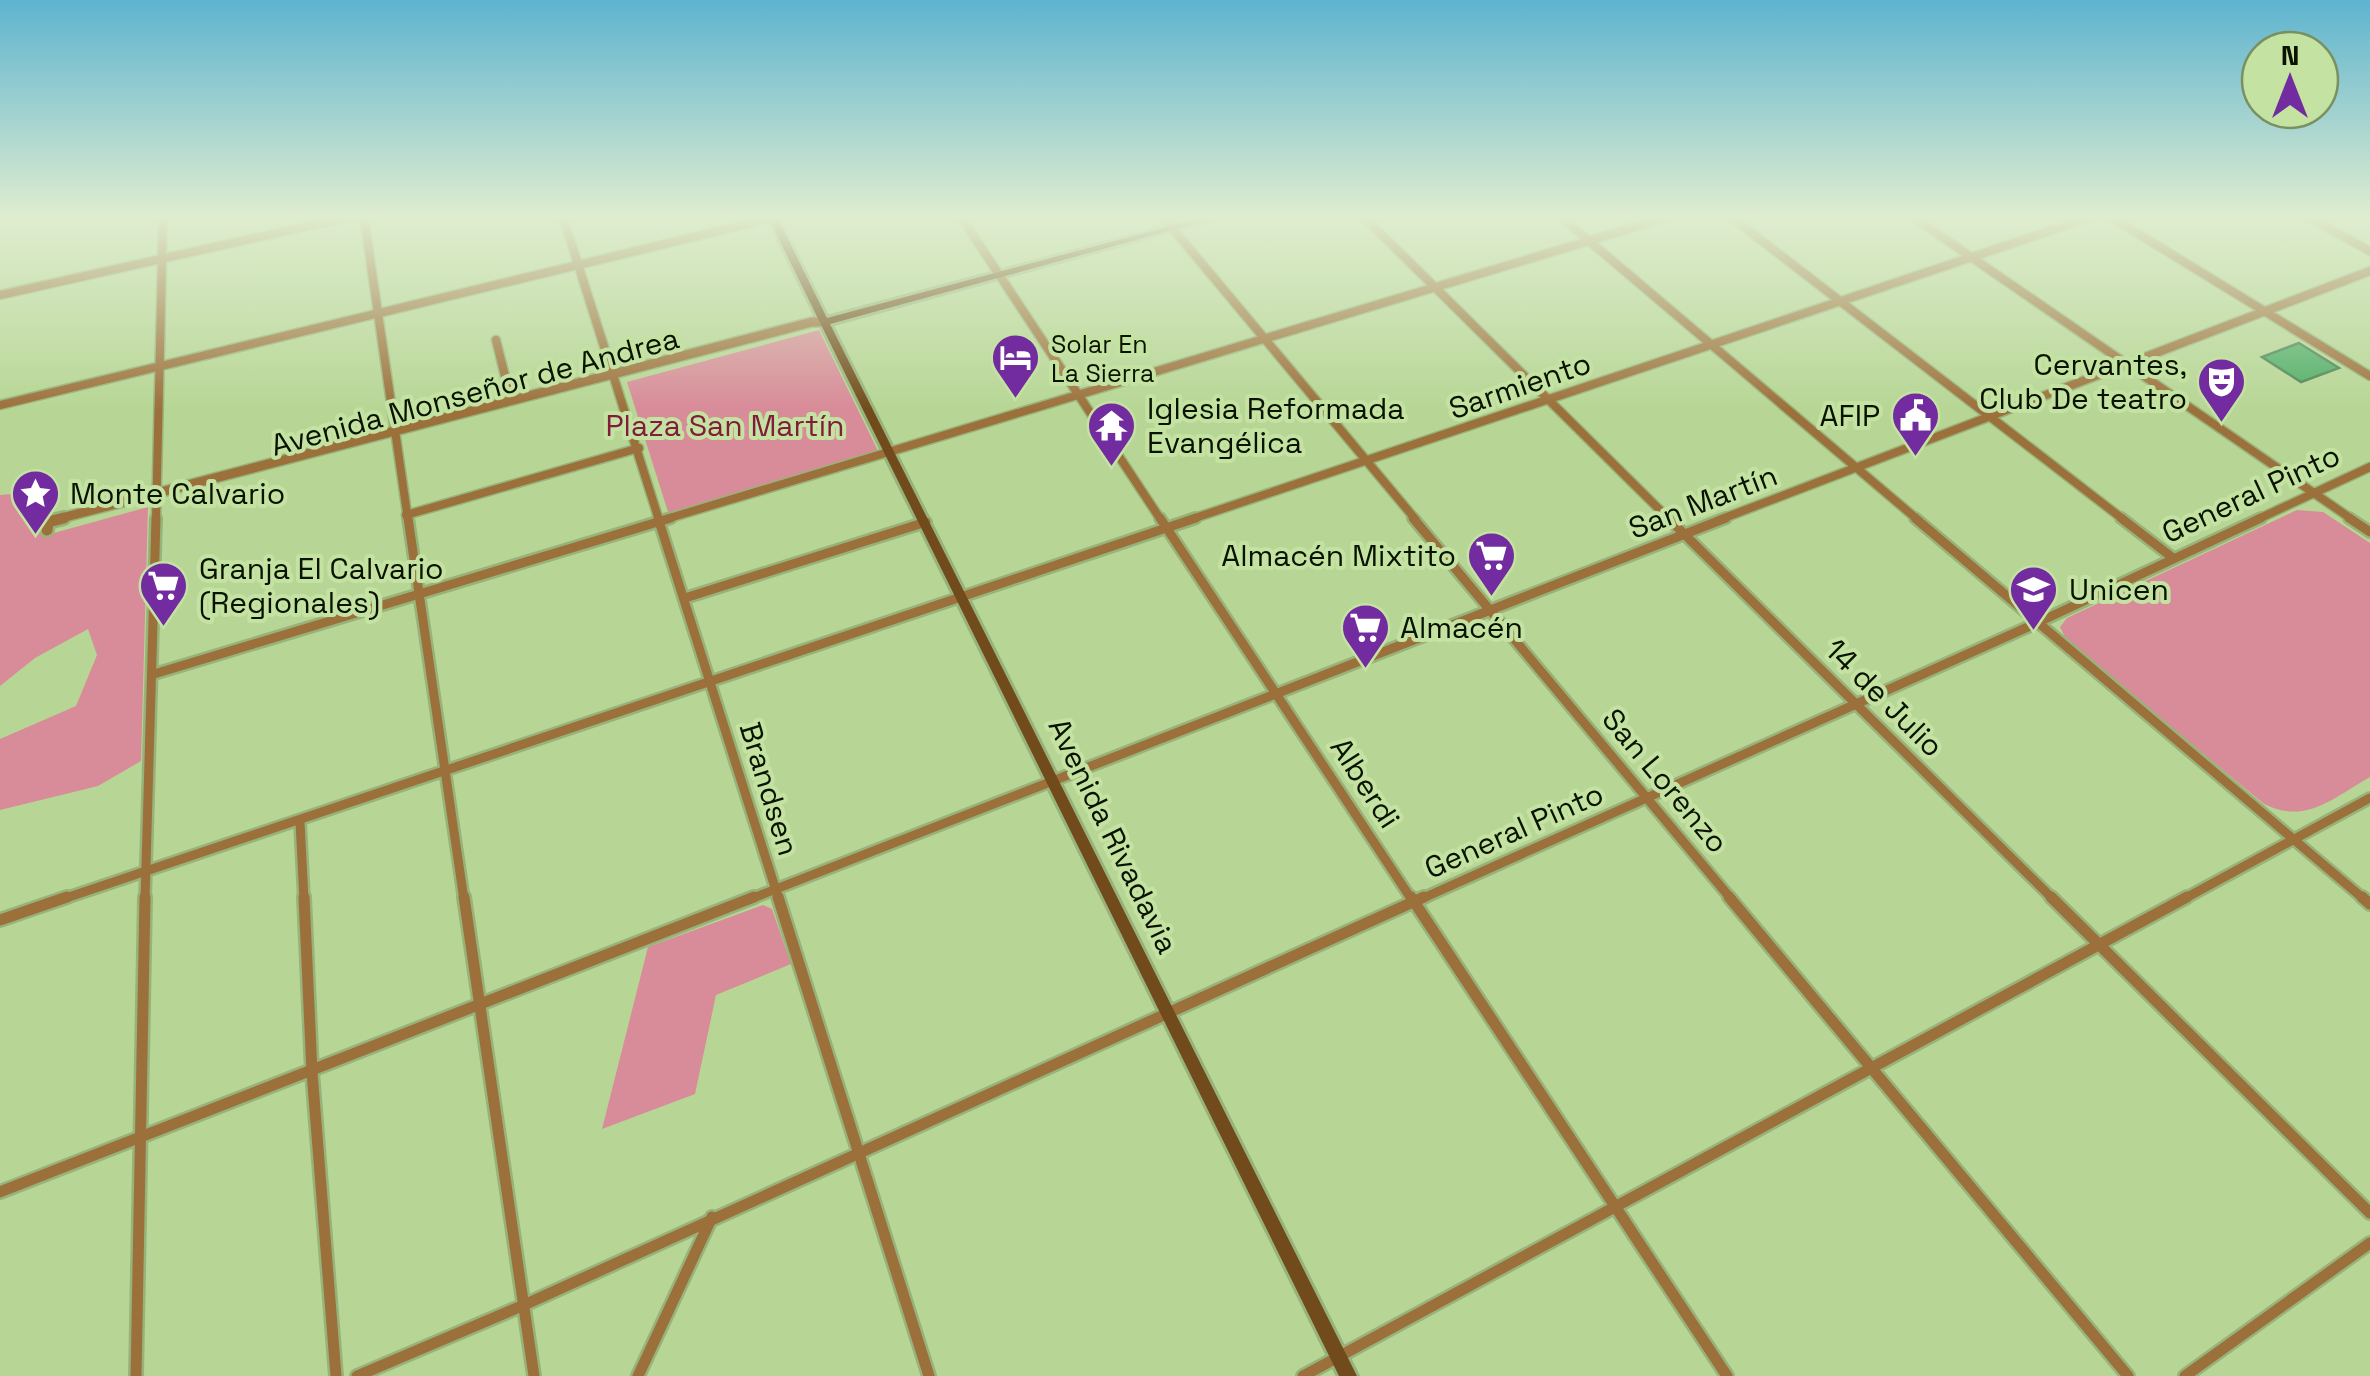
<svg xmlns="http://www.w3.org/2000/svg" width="2370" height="1376" font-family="'Space Grotesk',sans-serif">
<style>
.green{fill:#d88b98}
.building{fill:#4fad65;stroke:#498254;stroke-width:2.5}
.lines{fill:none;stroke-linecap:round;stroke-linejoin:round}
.minor-far2-casing{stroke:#98b37a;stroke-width:11}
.minor-far1-casing{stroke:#98b37a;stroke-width:14}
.minor-casing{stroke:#98b37a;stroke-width:16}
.tertiary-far1-casing{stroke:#98b37a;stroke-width:12}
.tertiary-casing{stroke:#98b37a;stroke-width:16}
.secondary-casing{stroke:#98b37a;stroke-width:6}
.minor-far2{stroke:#9c703b;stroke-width:8}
.minor-far1{stroke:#9c703b;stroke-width:9}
.minor{stroke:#9c703b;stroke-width:11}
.tertiary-far1{stroke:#9c703b;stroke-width:9}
.tertiary{stroke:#9c703b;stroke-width:11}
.secondary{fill:#714b1b;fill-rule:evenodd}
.labels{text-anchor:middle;stroke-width:8;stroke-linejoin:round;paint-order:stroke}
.far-poi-label{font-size:25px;fill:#091300;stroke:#c4e3a2;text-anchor:start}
.poi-label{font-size:30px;fill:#091300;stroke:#c4e3a2;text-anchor:start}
.street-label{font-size:30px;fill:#091300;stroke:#c4e3a2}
.park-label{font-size:30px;fill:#811d3a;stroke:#c4e3a2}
</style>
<rect width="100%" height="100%" fill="#b7d695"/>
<g class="green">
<polygon points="819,330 878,451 669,515 627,382"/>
<polygon points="34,492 48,514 43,536 148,507 141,761 98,786 0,810 0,739 76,706 97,655 88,629 35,658 0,686 0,495"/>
<path d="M 2297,510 L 2323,512 L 2370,543 L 2370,777 C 2333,798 2306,825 2264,804 L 2067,641 L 2060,627 L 2067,618 Z"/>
<polygon points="763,905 772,909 791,964 716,995 695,1094 602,1129 648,947"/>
</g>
<polygon class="building" points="2299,343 2339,368 2301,382 2262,357"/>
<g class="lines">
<defs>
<g id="minor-far2">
<polyline points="364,217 408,520"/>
<polyline points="563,217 659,520"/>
<polyline points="961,217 1161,520"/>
<polyline points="1163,217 1416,520"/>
<polyline points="1364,217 1670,520"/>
<polyline points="1561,217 1918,520"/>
<polyline points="1731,217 2124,520"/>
<polyline points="1913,217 2353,520"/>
<polyline points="2111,217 2370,376"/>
<polyline points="2308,217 2370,251"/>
<polyline points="0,295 348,217"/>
<polyline points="496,340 511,400"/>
<polyline points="0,405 776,217"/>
<polyline points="406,515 639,448"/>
<polyline points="156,520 163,217"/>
<polyline points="663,520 1668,217"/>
<polyline points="1189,520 2091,217"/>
<polyline points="1719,520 2370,271"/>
<polyline points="2256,520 2370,467"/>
</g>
<g id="minor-far1">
<polyline points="408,518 464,900"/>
<polyline points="658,518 779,900"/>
<polyline points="1160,518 1412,900"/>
<polyline points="1413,518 1732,900"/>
<polyline points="1668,518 2054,900"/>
<polyline points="1915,518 2365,900"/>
<polyline points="2121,518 2173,558"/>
<polyline points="2349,518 2370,532"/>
<polyline points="685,598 926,522"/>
<polyline points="154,674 671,518"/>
<polyline points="300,822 304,900"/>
<polyline points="60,900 1196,518"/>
<polyline points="145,900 156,518"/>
<polyline points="748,900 1726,518"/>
<polyline points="1419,900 2039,622 2261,518"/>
<polyline points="2182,900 2370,798"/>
</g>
<g id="minor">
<polyline points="304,897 312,1072 336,1376"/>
<polyline points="464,897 534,1376"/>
<polyline points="778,897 929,1376"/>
<polyline points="1411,897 1727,1376"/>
<polyline points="1729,897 2128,1376"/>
<polyline points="2051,897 2370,1213"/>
<polyline points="2362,897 2370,904"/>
<polyline points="0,920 67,897"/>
<polyline points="0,1192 754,897"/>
<polyline points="136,1376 145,897"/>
<polyline points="357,1376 524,1305 1424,897"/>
<polyline points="638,1376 712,1217"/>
<polyline points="1303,1376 2187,897"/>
<polyline points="2185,1376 2370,1243"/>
</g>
<polyline id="tertiary-far1" points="54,520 812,322 825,322"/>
<polyline id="tertiary" points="47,530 48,522 64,518"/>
<polygon id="secondary" points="768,217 777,217 827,318 1204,217 1220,217 830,324 1357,1376 1339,1376"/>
</defs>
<use href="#minor-far2" class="minor-far2-casing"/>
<use href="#minor-far1" class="minor-far1-casing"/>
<use href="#minor" class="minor-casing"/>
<use href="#tertiary-far1" class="tertiary-far1-casing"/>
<use href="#tertiary" class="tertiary-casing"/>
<use href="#secondary" class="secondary-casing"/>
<use href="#minor-far2" class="minor-far2"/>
<use href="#minor-far1" class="minor-far1"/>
<use href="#minor" class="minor"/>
<use href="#tertiary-far1" class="tertiary-far1"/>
<use href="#tertiary" class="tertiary"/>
<use href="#secondary" class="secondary"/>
</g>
<linearGradient id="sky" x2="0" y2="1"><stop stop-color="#5eb4d0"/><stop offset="0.53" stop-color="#dfedcf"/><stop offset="1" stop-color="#dfedcf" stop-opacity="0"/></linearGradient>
<rect width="2370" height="410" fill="url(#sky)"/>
<defs>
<symbol id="hotel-pin" viewBox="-11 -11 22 30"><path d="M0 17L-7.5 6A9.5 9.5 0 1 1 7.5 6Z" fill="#732c9f" stroke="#c4e3a2"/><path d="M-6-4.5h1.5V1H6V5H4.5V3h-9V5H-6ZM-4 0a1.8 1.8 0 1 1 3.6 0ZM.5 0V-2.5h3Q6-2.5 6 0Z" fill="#fff"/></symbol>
<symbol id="theatre-pin" viewBox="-11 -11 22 30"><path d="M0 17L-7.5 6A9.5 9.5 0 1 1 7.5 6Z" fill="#732c9f" stroke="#c4e3a2"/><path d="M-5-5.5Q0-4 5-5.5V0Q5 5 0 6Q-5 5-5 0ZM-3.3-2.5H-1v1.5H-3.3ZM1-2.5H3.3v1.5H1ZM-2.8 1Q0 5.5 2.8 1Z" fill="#fff"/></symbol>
<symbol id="civic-pin" viewBox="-11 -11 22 30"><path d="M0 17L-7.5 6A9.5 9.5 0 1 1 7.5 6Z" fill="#732c9f" stroke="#c4e3a2"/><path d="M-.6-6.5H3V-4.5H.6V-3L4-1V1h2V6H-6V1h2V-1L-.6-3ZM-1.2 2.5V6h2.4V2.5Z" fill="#fff"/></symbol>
<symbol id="temple-pin" viewBox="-11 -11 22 30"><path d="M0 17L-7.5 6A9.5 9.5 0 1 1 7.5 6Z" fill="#732c9f" stroke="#c4e3a2"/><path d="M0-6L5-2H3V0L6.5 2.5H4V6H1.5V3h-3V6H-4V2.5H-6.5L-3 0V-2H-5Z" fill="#fff"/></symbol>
<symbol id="sight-pin" viewBox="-11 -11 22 30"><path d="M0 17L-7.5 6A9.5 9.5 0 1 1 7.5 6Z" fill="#732c9f" stroke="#c4e3a2"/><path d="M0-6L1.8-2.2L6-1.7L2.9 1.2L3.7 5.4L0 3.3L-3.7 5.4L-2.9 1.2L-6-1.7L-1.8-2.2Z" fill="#fff"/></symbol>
<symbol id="supermarket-pin" viewBox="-11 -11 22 30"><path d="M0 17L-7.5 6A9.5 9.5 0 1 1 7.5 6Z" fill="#732c9f" stroke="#c4e3a2"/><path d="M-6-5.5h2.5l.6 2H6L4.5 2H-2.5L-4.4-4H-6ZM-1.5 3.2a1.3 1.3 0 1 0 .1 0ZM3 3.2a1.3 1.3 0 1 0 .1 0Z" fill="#fff"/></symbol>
<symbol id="university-pin" viewBox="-11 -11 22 30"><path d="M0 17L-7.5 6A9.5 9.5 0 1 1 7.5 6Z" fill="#732c9f" stroke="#c4e3a2"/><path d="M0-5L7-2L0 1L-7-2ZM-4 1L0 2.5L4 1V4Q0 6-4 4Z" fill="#fff"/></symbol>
</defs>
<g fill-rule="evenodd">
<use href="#hotel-pin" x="988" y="330" width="55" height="75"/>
<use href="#theatre-pin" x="2194" y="354" width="55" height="75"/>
<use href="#civic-pin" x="1888" y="388" width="55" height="75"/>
<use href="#temple-pin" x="1084" y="398" width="55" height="75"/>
<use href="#sight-pin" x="8" y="466" width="55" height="75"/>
<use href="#supermarket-pin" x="1464" y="528" width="55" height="75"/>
<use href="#supermarket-pin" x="136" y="558" width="55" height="75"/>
<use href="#university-pin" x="2006" y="562" width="55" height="75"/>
<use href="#supermarket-pin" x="1338" y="600" width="55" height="75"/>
</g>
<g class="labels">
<g class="far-poi-label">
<text x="1051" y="353">Solar En<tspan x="1051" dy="29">La Sierra</tspan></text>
</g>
<g class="poi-label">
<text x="2187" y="375" text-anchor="end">Cervantes,<tspan x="2187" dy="34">Club De teatro</tspan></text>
<text x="1147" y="419">Iglesia Reformada<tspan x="1147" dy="34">Evangélica</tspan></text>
<text x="1880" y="426" text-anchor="end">AFIP</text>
<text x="70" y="504">Monte Calvario</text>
<text x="1456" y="566" text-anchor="end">Almacén Mixtito</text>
<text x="199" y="579">Granja El Calvario<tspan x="199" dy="34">(Regionales)</tspan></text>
<text x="2069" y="600">Unicen</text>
<text x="1400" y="638">Almacén</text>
</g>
<g class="street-label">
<text transform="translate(1520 386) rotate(-19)" y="10">Sarmiento</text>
<text transform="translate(475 392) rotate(-15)" y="10">Avenida Monseñor de Andrea</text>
<text transform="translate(2251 494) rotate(-25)" y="10">General Pinto</text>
<text transform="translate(1703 502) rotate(-21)" y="10">San Martín</text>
<text transform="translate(1884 698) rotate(45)" y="10">14 de Julio</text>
<text transform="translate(1665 781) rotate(50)" y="10">San Lorenzo</text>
<text transform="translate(1365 783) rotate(57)" y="10">Alberdi</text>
<text transform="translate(769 789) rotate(73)" y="10">Brandsen</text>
<text transform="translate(1514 831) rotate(-24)" y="10">General Pinto</text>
<text transform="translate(1113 836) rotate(64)" y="10">Avenida Rivadavia</text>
</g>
<g class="park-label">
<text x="725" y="436">Plaza San Martín</text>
</g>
</g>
<g transform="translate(2290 80)"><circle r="48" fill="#c4e3a2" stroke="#799061" stroke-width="2.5"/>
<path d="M0-8L18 38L0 25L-18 38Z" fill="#732c9f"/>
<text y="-15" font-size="28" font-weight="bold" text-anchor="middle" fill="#091300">N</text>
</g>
</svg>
